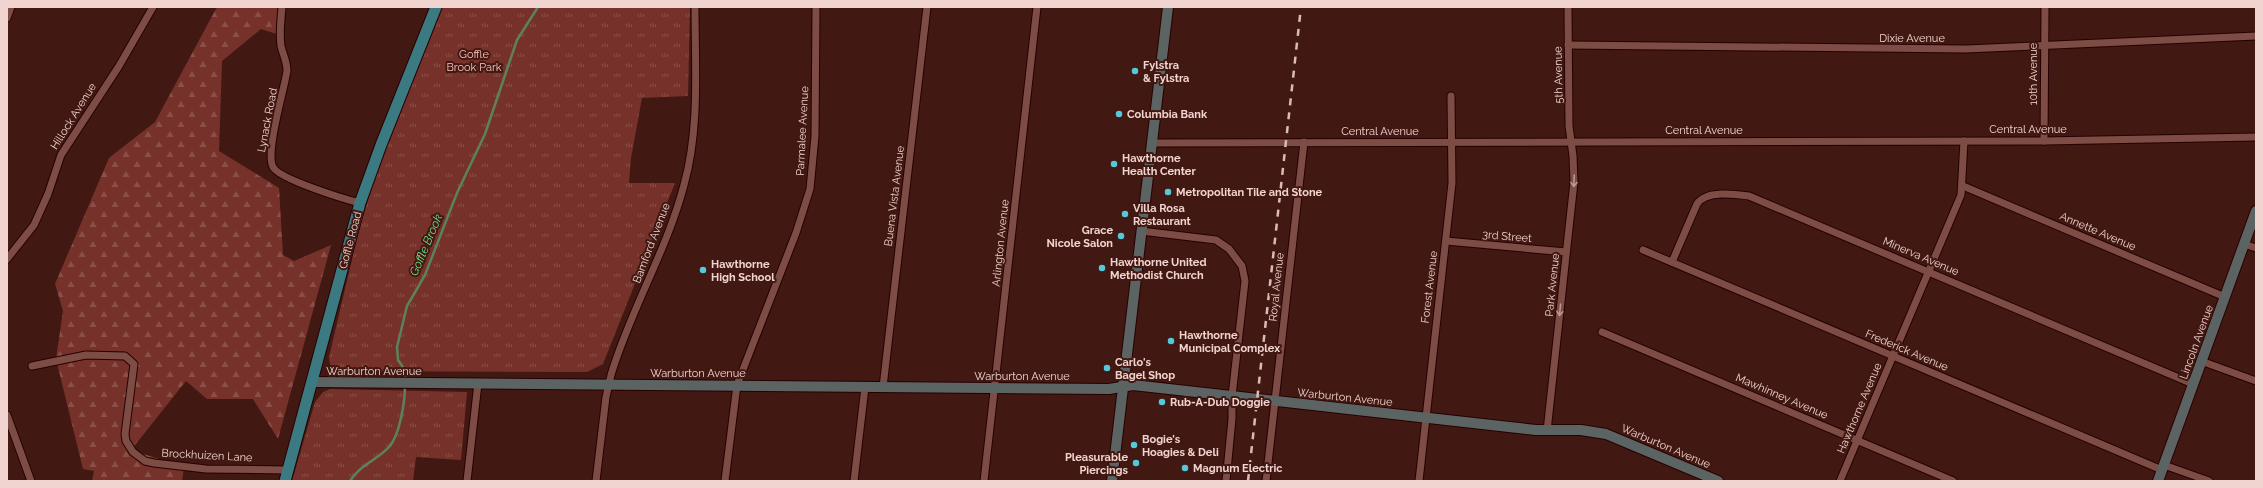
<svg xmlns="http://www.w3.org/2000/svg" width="2263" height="488" font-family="Raleway,sans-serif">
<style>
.forest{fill:url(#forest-firs)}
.park{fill:url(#park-tufts)}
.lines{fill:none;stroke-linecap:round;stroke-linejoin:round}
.stream{stroke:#5b825e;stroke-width:2.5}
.street-casing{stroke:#260101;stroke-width:9}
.secondary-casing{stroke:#260101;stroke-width:12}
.primary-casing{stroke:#260101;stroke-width:13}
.street{stroke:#7c4c45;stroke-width:7}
.secondary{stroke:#5b6363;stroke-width:10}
.primary{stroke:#3b7a81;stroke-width:11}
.rail{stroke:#dabcb7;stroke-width:2.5;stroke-dasharray:7 7;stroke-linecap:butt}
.oneway{stroke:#bc9791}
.poi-dot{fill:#53cadc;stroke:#421813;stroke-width:1.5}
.labels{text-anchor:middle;stroke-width:4;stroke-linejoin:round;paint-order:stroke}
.street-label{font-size:11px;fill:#f1d4cf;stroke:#421813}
.park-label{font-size:11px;fill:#fdc6be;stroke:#421813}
.poi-label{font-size:11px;font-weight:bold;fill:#f1d4cf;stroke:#421813;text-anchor:start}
.water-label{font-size:12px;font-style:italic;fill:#6ede86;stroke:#421813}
</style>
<defs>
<pattern id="forest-firs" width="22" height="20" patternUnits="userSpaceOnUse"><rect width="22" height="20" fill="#76322a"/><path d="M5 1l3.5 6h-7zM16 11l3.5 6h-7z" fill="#8a4f48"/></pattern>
<pattern id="park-tufts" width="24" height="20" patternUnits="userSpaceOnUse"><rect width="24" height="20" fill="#76322a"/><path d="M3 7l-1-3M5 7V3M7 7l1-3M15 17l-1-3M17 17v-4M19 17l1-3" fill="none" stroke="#8a4f48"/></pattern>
</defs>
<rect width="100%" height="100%" fill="#421813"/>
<polygon class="forest" points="217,7 283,7 283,36 261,29 222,61 219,151 279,188 283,255 294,261 331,245 278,439 253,399 207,399 186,381 131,450 184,467 182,481 92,481 94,471 83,469 56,359 63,311 55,284 109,158 155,122"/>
<g class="park">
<polygon points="442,7 690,7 688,96 642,98 631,158 629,183 675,183 603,364 587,372 331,371 329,357 358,234 374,179"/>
<polygon points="330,389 467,392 461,460 416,457 413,481 292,481 315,402 323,392"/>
</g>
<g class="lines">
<g class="stream">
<polyline points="405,380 405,370 398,360 397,347 407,306 425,275 457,193 485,134 517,40 538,7"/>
<path d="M 350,481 C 360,465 377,460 389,447 C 400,435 405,401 405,385"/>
</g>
<defs>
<g id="street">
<path d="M 282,7 C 281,20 279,33 281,46 C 283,55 287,61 287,71 C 284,90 265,153 273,167 C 279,179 344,199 360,203"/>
<polyline points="7,18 11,7"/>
<polyline points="1568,45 1966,49 2256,36"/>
<polyline points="2044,141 2045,7"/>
<polyline points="1151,143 2044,141 2256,137"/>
<polyline points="1963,186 2225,297"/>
<polyline points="1141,231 1216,240 1229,249 1242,266 1245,281 1232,396 1232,419 1226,481"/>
<polyline points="1446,241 1566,252"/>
<polyline points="2244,244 2256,248"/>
<polyline points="1643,250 2162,470"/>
<polyline points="7,259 34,225 48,194 61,155 119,66 153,7"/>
<path d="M 1672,262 L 1697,204 C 1706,190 1735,194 1749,196 L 2193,384"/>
<polyline points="1602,332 1953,481"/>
<polyline points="2201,361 2256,381"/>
<polyline points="32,366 86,355 125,356 134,364 125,434 126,441 133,452 145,461 154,463 206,469 288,470"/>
<polyline points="883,387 927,7"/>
<polyline points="7,415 31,481"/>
<polyline points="1547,431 1574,182 1573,156 1569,126 1568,7"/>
<polyline points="2164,465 2209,481"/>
<polyline points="467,481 478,383"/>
<path d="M 596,481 L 606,397 L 611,375 C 630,311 667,250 684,185 C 700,128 695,66 695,7"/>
<polyline points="725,481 737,385 796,233 810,189 815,136 816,7"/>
<polyline points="854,481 865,387"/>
<polyline points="984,481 1037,7"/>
<polyline points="1266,481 1304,142"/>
<polyline points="1419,481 1452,183 1451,96"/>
<polyline points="1840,481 1961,195 1964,141"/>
</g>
<g id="secondary">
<polyline points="312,382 1109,389 1133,385 1536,430 1581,430 1606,434 1718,481"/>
<polyline points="1112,481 1168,7"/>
<polyline points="2158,481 2256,211"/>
</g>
<polyline id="primary" points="285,481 360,203 381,145 436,7"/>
</defs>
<use href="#street" class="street-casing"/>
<use href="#secondary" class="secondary-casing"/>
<use href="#primary" class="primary-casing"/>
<use href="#street" class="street"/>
<use href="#secondary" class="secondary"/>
<use href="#primary" class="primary"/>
<polyline class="rail" points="1248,481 1301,7"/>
</g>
<defs><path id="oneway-shaft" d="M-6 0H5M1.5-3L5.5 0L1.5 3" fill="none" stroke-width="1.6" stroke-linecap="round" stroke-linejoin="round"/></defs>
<g class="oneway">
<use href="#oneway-shaft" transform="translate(1574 181) rotate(92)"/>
<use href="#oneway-shaft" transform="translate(1560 310) rotate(96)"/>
</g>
<g class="poi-dot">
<circle cx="1135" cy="71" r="4"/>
<circle cx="1119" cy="114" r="4"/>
<circle cx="1114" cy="164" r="4"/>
<circle cx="1168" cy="192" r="4"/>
<circle cx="1125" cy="214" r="4"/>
<circle cx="1121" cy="236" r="4"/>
<circle cx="1102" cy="268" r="4"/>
<circle cx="703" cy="270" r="4"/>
<circle cx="1171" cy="341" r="4"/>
<circle cx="1107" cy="368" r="4"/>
<circle cx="1162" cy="402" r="4"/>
<circle cx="1134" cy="445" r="4"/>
<circle cx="1136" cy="463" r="4"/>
<circle cx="1185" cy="468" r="4"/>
</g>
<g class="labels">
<g class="street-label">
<text x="1912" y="42">Dixie Avenue</text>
<text transform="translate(2033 74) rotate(-90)" y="4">10th Avenue</text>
<text transform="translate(1558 75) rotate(-91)" y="4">5th Avenue</text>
<text transform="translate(73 116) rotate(-58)" y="4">Hillock Avenue</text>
<text transform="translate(267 120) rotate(-79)" y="4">Lynack Road</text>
<text x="2028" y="133">Central Avenue</text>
<text x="1704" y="134">Central Avenue</text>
<text transform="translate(802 131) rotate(-87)" y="4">Parmalee Avenue</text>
<text x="1380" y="135">Central Avenue</text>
<text transform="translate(894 196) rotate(-83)" y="4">Buena Vista Avenue</text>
<text transform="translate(2098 231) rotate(23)" y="4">Annette Avenue</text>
<text transform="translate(1507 236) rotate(5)" y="4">3rd Street</text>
<text transform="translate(350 240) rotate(-75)" y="4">Goffle Road</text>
<text transform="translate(651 243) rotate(-69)" y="4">Bamford Avenue</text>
<text transform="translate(1000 243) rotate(-84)" y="4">Arlington Avenue</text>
<text transform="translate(1921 256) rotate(23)" y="4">Minerva Avenue</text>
<text transform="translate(1552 285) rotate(-84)" y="4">Park Avenue</text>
<text transform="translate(1276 287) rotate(-84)" y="4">Royal Avenue</text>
<text transform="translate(1429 287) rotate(-83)" y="4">Forest Avenue</text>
<text transform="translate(2196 342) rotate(-70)" y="4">Lincoln Avenue</text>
<text transform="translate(1907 350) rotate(23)" y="4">Frederick Avenue</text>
<text x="374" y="375">Warburton Avenue</text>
<text x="698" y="377">Warburton Avenue</text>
<text x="1022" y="380">Warburton Avenue</text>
<text transform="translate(1782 396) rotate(23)" y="4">Mawhinney Avenue</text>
<text transform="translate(1345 397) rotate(6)" y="4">Warburton Avenue</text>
<text transform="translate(1859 408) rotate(-67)" y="4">Hawthorne Avenue</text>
<text transform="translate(1666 446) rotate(23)" y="4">Warburton Avenue</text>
<text transform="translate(207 455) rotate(3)" y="4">Brockhuizen Lane</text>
</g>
<g class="park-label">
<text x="474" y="58">Goffle<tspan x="474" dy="13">Brook Park</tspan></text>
</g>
<g class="poi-label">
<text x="1143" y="69">Fylstra<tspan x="1143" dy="13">&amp; Fylstra</tspan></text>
<text x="1127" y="118">Columbia Bank</text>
<text x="1122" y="162">Hawthorne<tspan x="1122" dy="13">Health Center</tspan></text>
<text x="1176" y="196">Metropolitan Tile and Stone</text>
<text x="1133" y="212">Villa Rosa<tspan x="1133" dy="13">Restaurant</tspan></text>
<text x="1113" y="234" text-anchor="end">Grace<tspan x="1113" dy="13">Nicole Salon</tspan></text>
<text x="1110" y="266">Hawthorne United<tspan x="1110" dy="13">Methodist Church</tspan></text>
<text x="711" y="268">Hawthorne<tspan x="711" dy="13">High School</tspan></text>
<text x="1179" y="339">Hawthorne<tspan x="1179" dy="13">Municipal Complex</tspan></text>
<text x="1115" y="366">Carlo's<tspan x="1115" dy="13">Bagel Shop</tspan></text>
<text x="1170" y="406">Rub-A-Dub Doggie</text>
<text x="1142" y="443">Bogie's<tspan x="1142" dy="13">Hoagies &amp; Deli</tspan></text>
<text x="1128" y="461" text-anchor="end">Pleasurable<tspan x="1128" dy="13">Piercings</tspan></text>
<text x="1193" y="472">Magnum Electric</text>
</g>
<g class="water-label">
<text transform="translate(426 245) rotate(-67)" y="4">Goffle Brook</text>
</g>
</g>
<rect width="2263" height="488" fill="none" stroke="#f1d4cf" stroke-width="16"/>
</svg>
